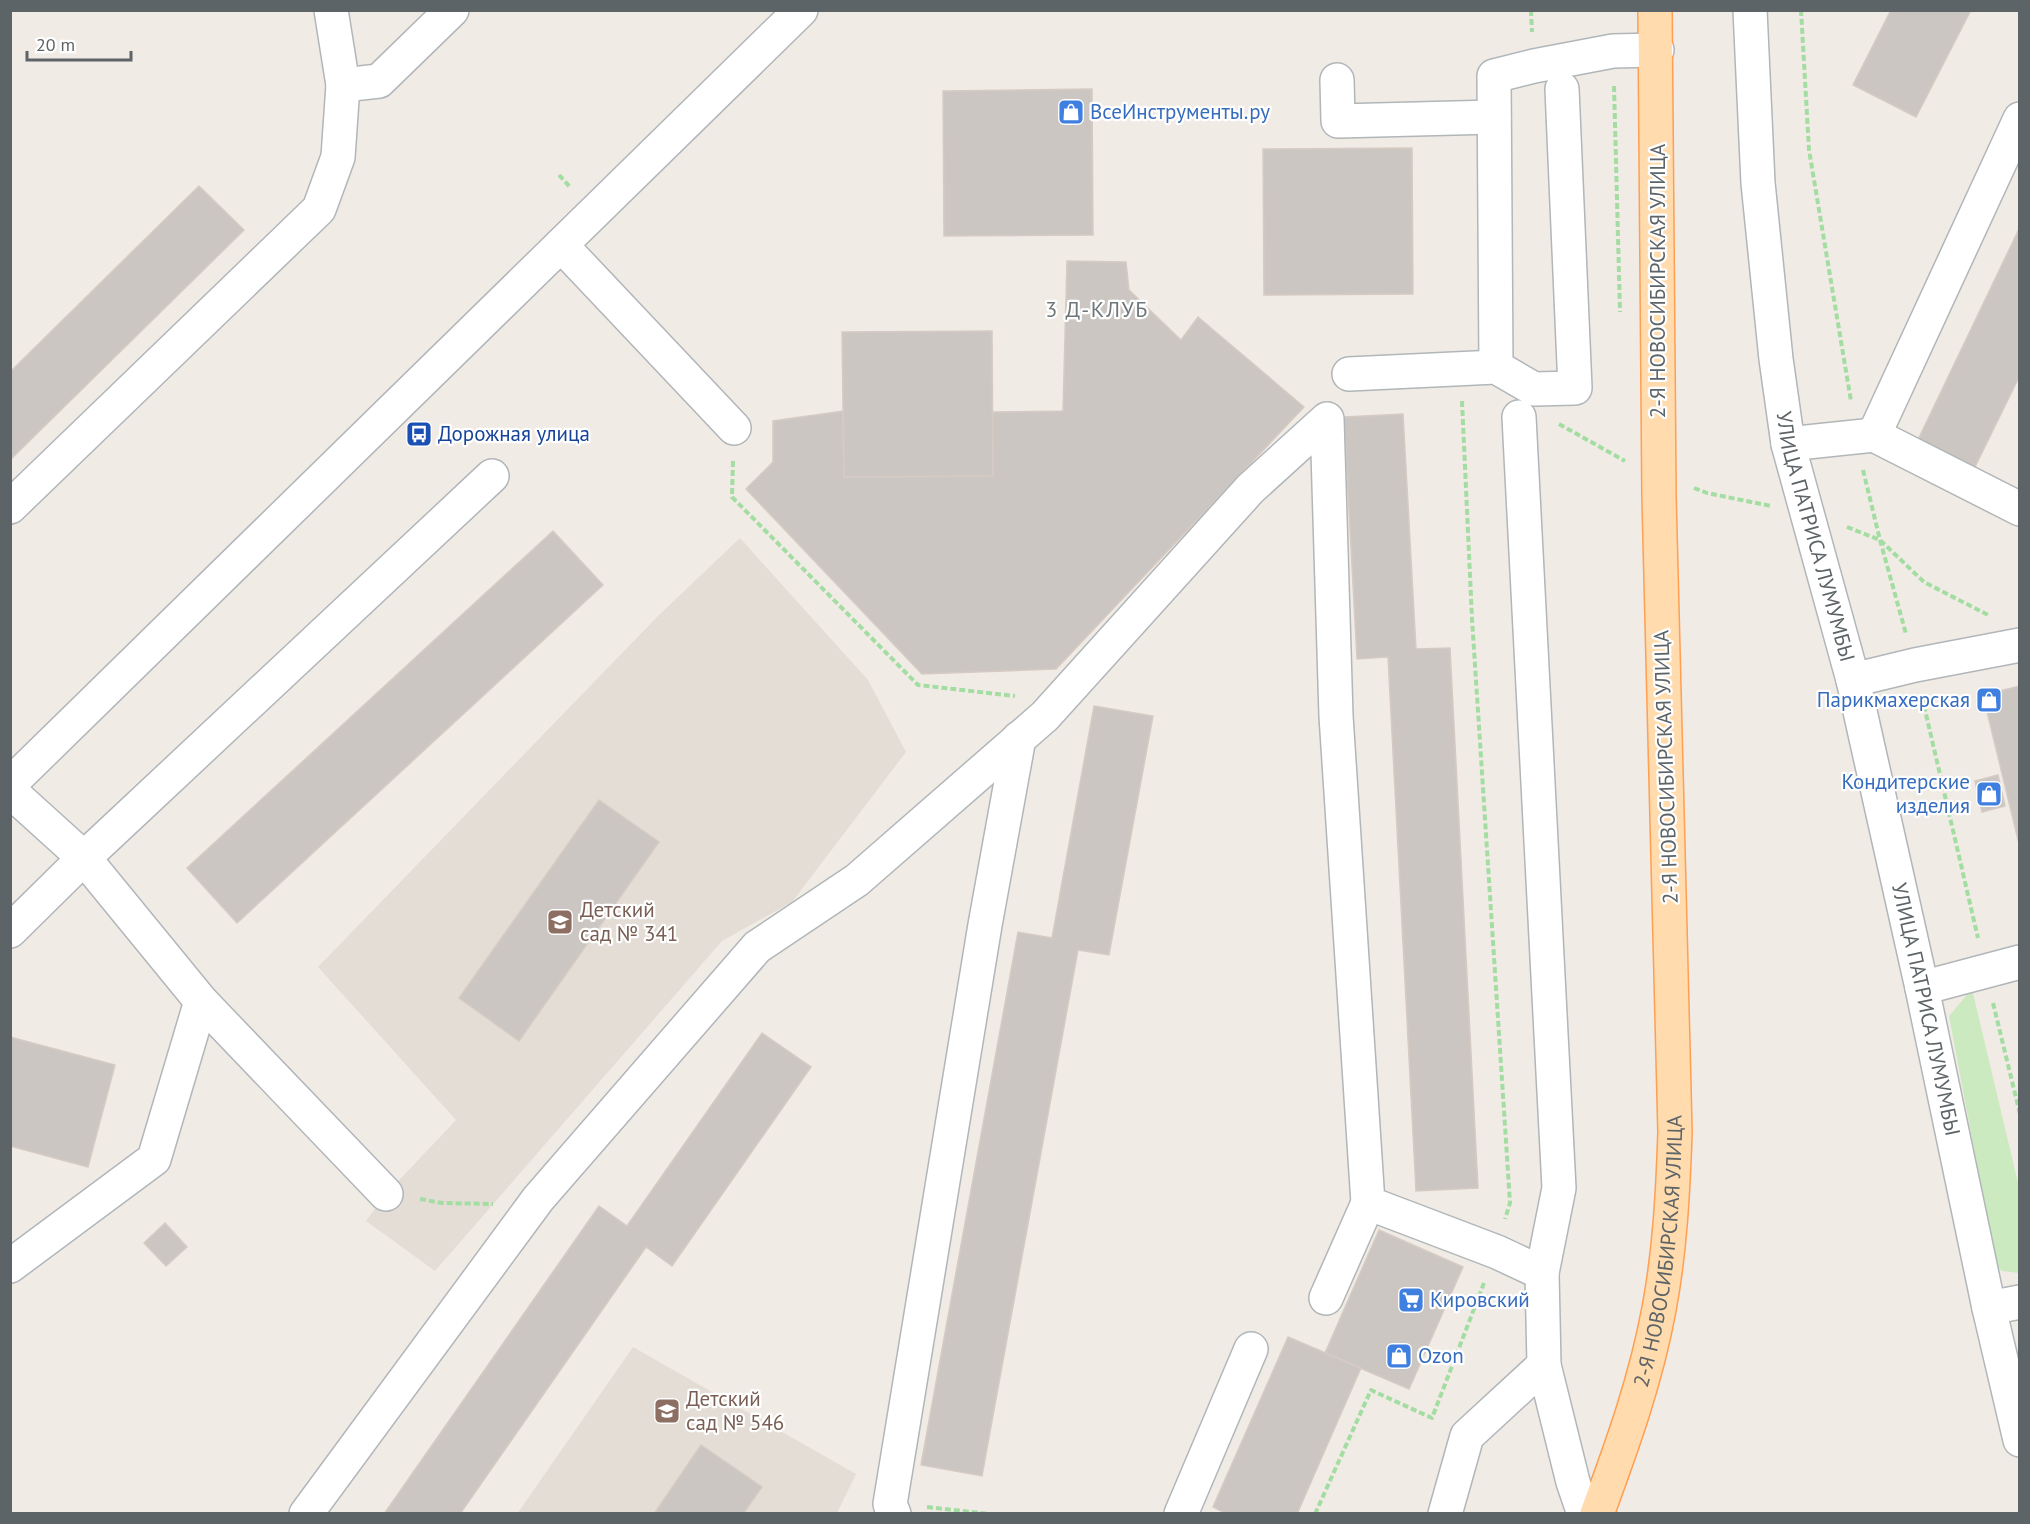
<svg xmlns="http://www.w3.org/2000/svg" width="2030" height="1524" font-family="'PT Sans',sans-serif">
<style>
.education{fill:#e3ddd6}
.green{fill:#cceac0}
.building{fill:#ccc6c3;stroke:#d6cbc3;stroke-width:1.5}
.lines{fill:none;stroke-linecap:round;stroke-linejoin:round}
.minor-casing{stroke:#b1b6b9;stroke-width:36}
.major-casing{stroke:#fe9f52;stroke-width:36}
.path{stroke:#a3dda2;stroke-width:4;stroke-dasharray:6 3;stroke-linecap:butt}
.minor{stroke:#fff;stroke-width:33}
.major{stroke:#ffdbad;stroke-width:33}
.labels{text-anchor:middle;stroke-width:4.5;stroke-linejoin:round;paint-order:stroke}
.shop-label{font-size:21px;fill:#366cbe;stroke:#fff;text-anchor:start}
.street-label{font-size:21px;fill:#5d6467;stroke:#fff}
.transit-label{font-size:21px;fill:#164399;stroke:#fff;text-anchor:start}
.education-label{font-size:21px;fill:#785e54;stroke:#fff;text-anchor:start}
.neighbourhood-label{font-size:22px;letter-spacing:1.5px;fill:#6e777a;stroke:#fff}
</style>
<rect width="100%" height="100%" fill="#f1ebe6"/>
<g class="education">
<polygon points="740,538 868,680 906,752 792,902 722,941 435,1271 366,1221 386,1194 456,1120 318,967 658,616"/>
<polygon points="633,1347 856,1474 837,1513 517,1514"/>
</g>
<polygon class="green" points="1972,989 2019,1187 2019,1273 2002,1271 1996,1266 1949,1016"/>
<g class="building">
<polygon points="1891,10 1971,10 1916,117 1853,85"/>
<polygon points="1092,89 1093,235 944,236 943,91"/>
<polygon points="1412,148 1413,294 1264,295 1263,149"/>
<polygon points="199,186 244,230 10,460 10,372"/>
<polygon points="2020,227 2020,375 1973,471 1916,444"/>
<polygon points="1067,261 1126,262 1129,290 1181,340 1198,317 1304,407 1056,669 922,674 746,489 773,462 773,421 843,411 844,477 993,476 992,412 1063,411"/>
<polygon points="992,331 993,476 844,477 842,332"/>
<polygon points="1403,414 1416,649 1450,648 1478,1188 1416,1191 1388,657 1357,659 1344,417"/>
<polygon points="553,531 603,585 237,923 187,868"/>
<polygon points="2020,686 2020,848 1983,695"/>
<polygon points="1094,706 1153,716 1109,955 1078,950 982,1476 921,1465 1018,932 1052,938"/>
<polygon points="1998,775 2005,806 1982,812 1975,781"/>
<polygon points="599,800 659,842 519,1041 459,998"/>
<polygon points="762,1033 811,1067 672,1266 646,1247 460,1514 384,1514 599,1206 627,1226"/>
<polygon points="10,1037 115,1065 88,1167 10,1146"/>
<polygon points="165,1223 187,1247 166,1266 144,1243"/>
<polygon points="1379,1230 1463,1267 1409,1389 1325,1353"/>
<polygon points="1288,1337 1361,1368 1297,1514 1227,1514 1213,1507"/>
<polygon points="701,1445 762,1487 743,1514 654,1514"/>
</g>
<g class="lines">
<defs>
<g id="minor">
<polyline points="331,10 343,85"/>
<path id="s1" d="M 1750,10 L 1758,183 L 1776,359 L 1788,444 L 1853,680 L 1922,988 L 1989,1308 L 2020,1440"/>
<polyline points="1337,80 1338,121 1494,117"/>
<polyline points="561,245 734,428"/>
<polyline points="1496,367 1494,76 1534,66 1613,51 1657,50"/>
<polyline points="1349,374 1496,367 1534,389 1575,388 1562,89"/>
<polyline points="1519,417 1559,1188 1542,1273"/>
<polyline points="1874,435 2020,119"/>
<polyline points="1788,444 1874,435 2020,509"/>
<polyline points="10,507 319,209 338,157 343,85 379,81 452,10"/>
<polyline points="1853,680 1915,665 2020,645"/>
<polyline points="10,784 801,10"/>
<polyline points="10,791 84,858 201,1001 386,1194"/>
<polyline points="10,931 84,858 492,476"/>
<polyline points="1922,988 2020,962"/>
<polyline points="10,1266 154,1159 201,1001"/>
<polyline points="1326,1298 1368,1203"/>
<polyline points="1989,1308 2020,1302"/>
<polyline points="306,1514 538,1199 757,947 857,880 1045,716 1250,489 1327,419 1336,716 1368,1203 1497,1252 1542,1273 1544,1365 1573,1482 1584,1514"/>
<polyline points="894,1514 890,1504 985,925 1019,738"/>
<polyline points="1181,1514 1251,1349"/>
<polyline points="1445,1514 1467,1436 1544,1365"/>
</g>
<g id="major">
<path id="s2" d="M 1597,1514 C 1622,1446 1646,1380 1659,1309 C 1670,1251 1673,1191 1675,1132 L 1659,496 L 1655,10"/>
</g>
</defs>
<use href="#minor" class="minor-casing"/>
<use href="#major" class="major-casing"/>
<g class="path">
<polyline points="1531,10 1532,32"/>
<polyline points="1801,10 1809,150 1851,401"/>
<polyline points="1614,86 1620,312"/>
<polyline points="559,175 571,188"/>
<polyline points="1462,401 1472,619 1510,1203 1505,1219"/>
<polyline points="1559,424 1625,461"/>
<polyline points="733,461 732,497 918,685 1015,696"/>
<polyline points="1863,470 1880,540 1906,634"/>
<polyline points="1694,488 1707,493 1771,506"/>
<polyline points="1847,527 1880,540 1924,582 1990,616"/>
<polyline points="1922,697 1978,938"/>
<polyline points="1993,1003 2020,1114"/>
<polyline points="420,1199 442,1203 493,1204"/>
<polyline points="927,1507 989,1514"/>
<polyline points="1315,1514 1371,1390 1432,1418 1484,1283"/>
</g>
<use href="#minor" class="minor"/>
<use href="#major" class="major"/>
</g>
<defs>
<symbol id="shop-square" viewBox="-11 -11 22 22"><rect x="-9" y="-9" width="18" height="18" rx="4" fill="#3f7fe0" stroke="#fff"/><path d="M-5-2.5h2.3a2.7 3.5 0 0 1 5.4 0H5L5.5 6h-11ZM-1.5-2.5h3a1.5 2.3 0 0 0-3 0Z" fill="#fff"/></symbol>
<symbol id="bus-square" viewBox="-11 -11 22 22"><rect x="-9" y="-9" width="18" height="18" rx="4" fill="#1a4fb4" stroke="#fff"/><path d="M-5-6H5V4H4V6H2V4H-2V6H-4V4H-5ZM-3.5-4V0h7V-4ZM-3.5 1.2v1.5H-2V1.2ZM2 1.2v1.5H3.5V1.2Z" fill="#fff"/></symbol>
<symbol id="school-square" viewBox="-11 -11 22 22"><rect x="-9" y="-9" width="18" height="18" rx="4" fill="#8d6e63" stroke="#fff"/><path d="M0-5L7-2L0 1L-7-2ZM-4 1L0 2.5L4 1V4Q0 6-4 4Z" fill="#fff"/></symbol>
<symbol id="supermarket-square" viewBox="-11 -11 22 22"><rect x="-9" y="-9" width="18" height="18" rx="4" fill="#3f7fe0" stroke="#fff"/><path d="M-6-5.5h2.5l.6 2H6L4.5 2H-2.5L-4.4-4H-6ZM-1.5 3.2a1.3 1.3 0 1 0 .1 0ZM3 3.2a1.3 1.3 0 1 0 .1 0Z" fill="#fff"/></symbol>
</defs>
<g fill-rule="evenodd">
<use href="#shop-square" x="1056" y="97" width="30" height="30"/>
<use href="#bus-square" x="404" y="419" width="30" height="30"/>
<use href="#shop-square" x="1974" y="685" width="30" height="30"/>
<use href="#shop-square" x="1974" y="779" width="30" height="30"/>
<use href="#school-square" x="545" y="907" width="30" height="30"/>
<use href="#supermarket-square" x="1396" y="1285" width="30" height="30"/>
<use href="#shop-square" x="1384" y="1341" width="30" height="30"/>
<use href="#school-square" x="652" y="1396" width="30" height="30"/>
</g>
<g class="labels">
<g class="shop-label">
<text x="1090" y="119">ВсеИнструменты.ру</text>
<text x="1970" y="707" text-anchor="end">Парикмахерская</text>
<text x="1970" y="789" text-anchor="end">Кондитерские<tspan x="1970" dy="24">изделия</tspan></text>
<text x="1430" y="1307">Кировский</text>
<text x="1418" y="1363">Ozon</text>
</g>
<g class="street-label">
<text transform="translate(1658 281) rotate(-90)" y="7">2-Я НОВОСИБИРСКАЯ УЛИЦА</text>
<text dy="7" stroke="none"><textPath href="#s1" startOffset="532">УЛИЦА ПАТРИСА ЛУМУМБЫ</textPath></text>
<text transform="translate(1666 767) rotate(-92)" y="7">2-Я НОВОСИБИРСКАЯ УЛИЦА</text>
<text dy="7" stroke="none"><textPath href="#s1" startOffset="1018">УЛИЦА ПАТРИСА ЛУМУМБЫ</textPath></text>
<text dy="7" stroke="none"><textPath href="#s2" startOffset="272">2-Я НОВОСИБИРСКАЯ УЛИЦА</textPath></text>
</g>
<g class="transit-label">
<text x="438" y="441">Дорожная улица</text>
</g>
<g class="education-label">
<text x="580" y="917">Детский<tspan x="580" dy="24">сад № 341</tspan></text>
<text x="686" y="1406">Детский<tspan x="686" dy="24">сад № 546</tspan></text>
</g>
<g class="neighbourhood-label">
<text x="1097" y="317">3 Д-КЛУБ</text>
</g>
</g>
<rect width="2030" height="1524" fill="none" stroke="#5d6467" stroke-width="24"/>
<path d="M27 51v9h104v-9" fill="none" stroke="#5d6467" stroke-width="3"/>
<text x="36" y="51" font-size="18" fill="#5d6467" stroke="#ffffff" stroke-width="4.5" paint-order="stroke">20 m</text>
</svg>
